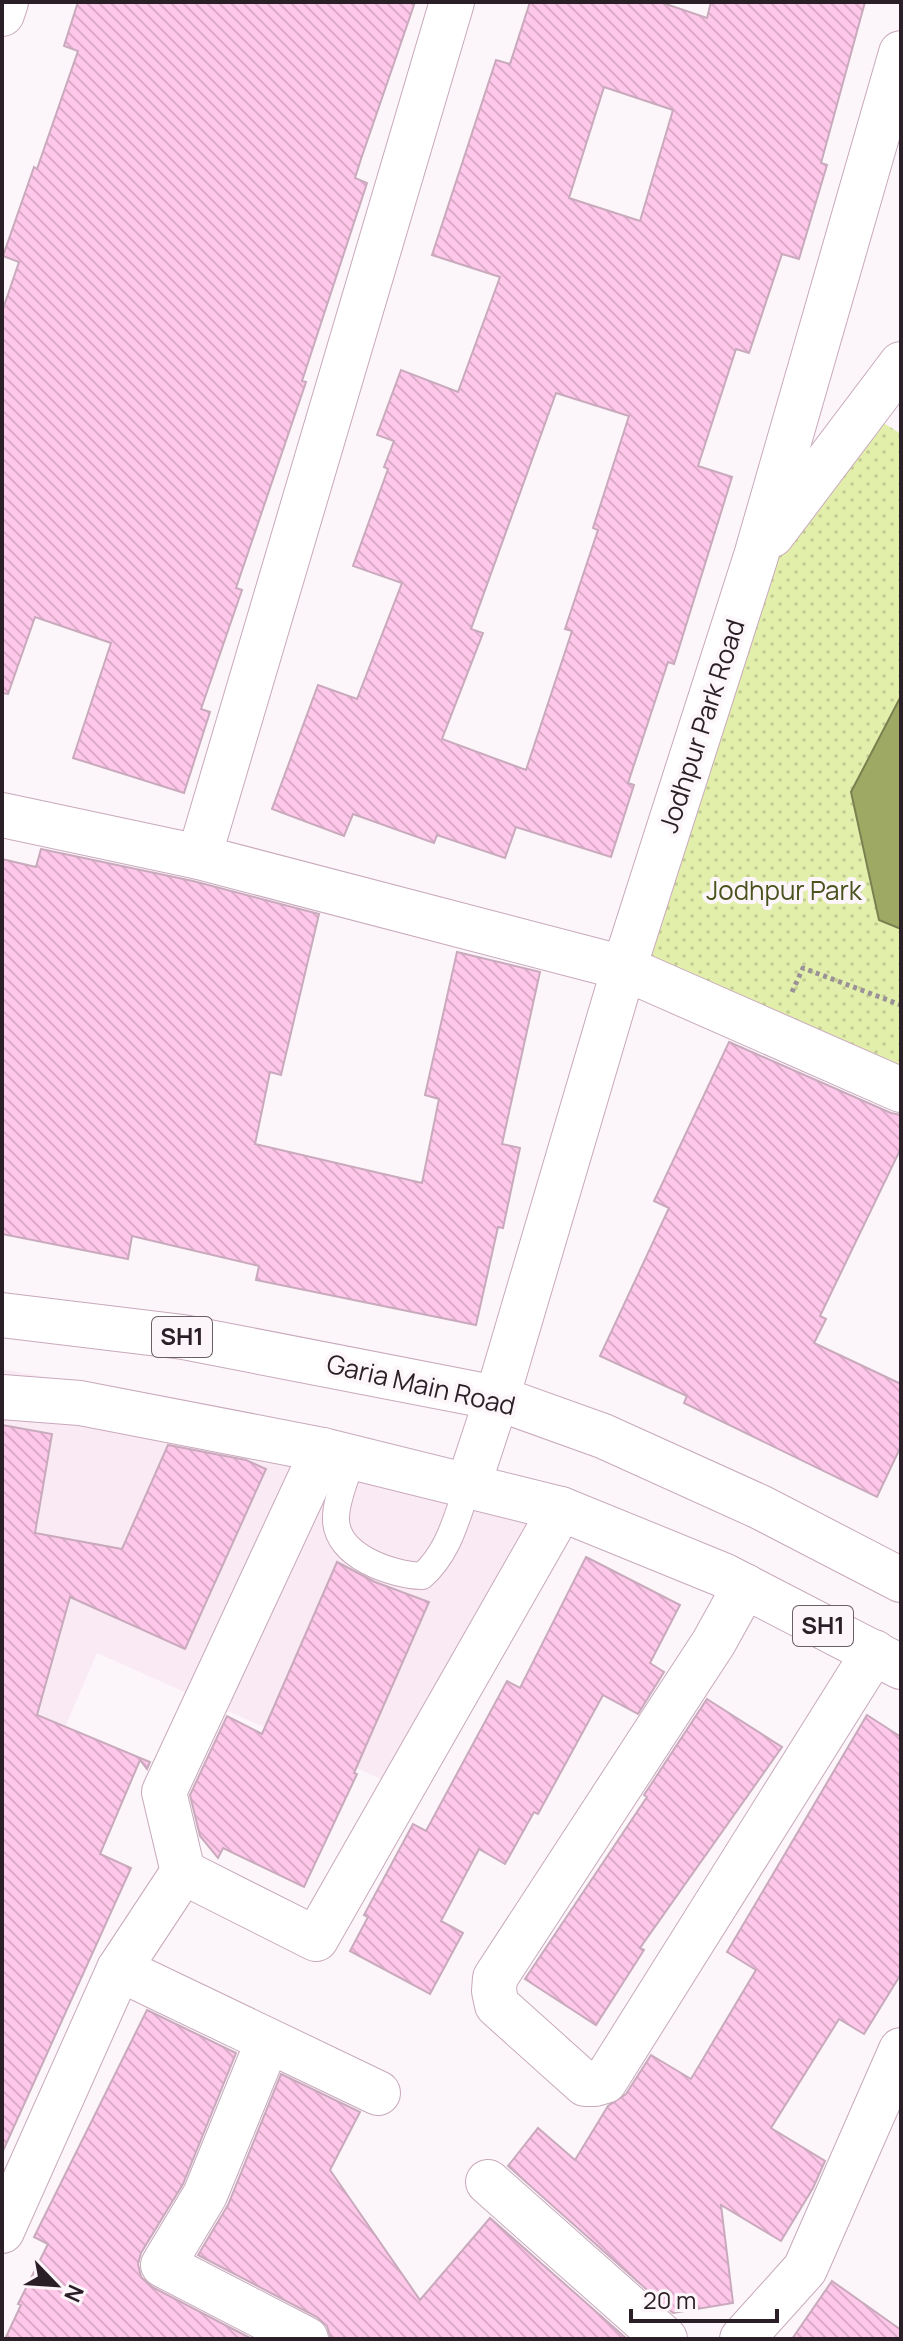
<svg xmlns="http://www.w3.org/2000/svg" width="903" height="2341" font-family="Manrope,sans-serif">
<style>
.built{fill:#faeaf3}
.park{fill:url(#park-dots)}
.water{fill:#9eaa64;stroke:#7b8051;stroke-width:2}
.building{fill:url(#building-back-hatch);stroke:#c9aabd;stroke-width:2;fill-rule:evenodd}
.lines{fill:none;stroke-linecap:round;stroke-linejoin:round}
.service-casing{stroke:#c8a9bc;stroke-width:28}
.minor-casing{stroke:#c8a9bc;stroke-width:46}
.primary-casing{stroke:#c8a9bc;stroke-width:46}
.path{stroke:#9b9297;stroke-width:5;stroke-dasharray:4 4;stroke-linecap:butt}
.service{stroke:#fff;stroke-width:26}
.minor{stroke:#fff;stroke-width:44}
.primary{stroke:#fff;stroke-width:44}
.labels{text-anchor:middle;stroke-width:8;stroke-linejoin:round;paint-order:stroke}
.shield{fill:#fcf5f9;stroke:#695f65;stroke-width:2}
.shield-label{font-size:24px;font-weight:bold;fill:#2a1f26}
.street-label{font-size:26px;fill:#2a1f26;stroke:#fcf5f9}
.park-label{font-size:26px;fill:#4a521e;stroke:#fcf5f9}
</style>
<defs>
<pattern id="park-dots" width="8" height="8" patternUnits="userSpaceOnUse" patternTransform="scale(2)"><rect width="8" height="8" fill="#e2efaa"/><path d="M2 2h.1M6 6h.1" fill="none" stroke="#c2cc92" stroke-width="1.8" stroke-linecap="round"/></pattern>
<pattern id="building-back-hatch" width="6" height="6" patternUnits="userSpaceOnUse" patternTransform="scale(2)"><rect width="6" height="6" fill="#ffc8ea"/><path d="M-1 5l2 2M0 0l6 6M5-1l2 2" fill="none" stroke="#dbabc9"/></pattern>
</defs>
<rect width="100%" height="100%" fill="#fcf5f9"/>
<polygon class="built" points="2,1369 341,1432 530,1516 388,1782 97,1653 2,1873"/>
<polygon class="park" points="877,419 901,434 901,1074 639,959 766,564"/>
<polygon class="water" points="901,696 901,929 879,920 851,792"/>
<g class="building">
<polygon points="78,2 415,2 361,159 355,178 367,183 302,381 306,382 236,588 242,590 201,709 210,712 184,793 73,758 111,643 35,617 8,694 2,693 2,312 19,262 3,256 34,167 37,169 78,51 64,46"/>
<path d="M 530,2 L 660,2 L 707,18 L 711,2 L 865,2 L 821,163 L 827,165 L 799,259 L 782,254 L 749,353 L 736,349 L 698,466 L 732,477 L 674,664 L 668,662 L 628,783 L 634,785 L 611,857 L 516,827 L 505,858 L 437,835 L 434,843 L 353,814 L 344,836 L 272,809 L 318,685 L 357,699 L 402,583 L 353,566 L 388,469 L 384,467 L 394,441 L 377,435 L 401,370 L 458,392 L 500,277 L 432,255 L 496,60 L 510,64 ZM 604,87 L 673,110 L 640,221 L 569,198 ZM 556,393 L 629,416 L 593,528 L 598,530 L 565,629 L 572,631 L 526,770 L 442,739 L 483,633 L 471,629 Z"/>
<polygon points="41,849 193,881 319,914 281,1075 270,1072 255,1144 422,1183 439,1099 425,1095 457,952 540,972 502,1144 520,1148 503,1228 498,1227 476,1325 256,1280 259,1266 132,1236 128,1259 2,1234 2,859 36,867"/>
<polygon points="729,1042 891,1113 901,1115 901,1148 820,1316 826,1319 814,1343 901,1384 901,1446 877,1497 684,1403 687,1396 600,1356 669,1208 654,1201"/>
<polygon points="2,1425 52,1434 35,1533 122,1549 168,1445 246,1460 266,1469 185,1649 70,1597 37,1715 150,1762 147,1769 140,1760 100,1854 131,1868 2,2153"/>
<polygon points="586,1557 680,1605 650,1663 664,1672 638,1714 603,1695 538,1814 534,1812 505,1864 479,1849 441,1921 463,1933 430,1994 350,1951 368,1917 364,1915 413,1824 426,1831 507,1681 520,1688"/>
<polygon points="337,1562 375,1582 429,1602 354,1773 357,1774 304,1887 223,1848 218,1858 200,1836 190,1795 227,1716 262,1734"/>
<polygon points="707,1699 782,1747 640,1948 644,1950 596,2025 525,1979 647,1797 644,1795"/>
<polygon points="867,1715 901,1737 901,1974 864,2034 839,2019 771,2128 825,2161 813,2188 781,2241 721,2205 733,2303 673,2313 508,2166 538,2128 575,2160 608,2106 626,2094 651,2055 691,2079 756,1970 727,1952"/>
<polygon points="147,2010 236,2053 183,2184 141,2253 138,2264 141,2277 152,2287 252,2339 5,2339 21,2305 18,2304 48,2244 34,2237"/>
<polygon points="281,2074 360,2112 330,2170 420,2300 490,2218 627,2339 331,2339 327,2326 317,2317 198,2255 228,2205"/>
<polygon points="832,2281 901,2330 901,2339 792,2339"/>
</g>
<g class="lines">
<defs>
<path id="service" d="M 352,1458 C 347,1476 336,1499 336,1518 C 335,1556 392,1575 422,1576 C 449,1552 456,1519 468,1486"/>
<g id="minor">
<polyline points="2,14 6,2"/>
<polyline points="772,535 901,364"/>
<polyline points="2,815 199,857 624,968 901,1090"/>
<polyline points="199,857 452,2"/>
<polyline points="468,1486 497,1398 624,968 756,556 901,53"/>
<polyline points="745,1586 714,1642 495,1978 494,1991 497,2005 585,2084 595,2084 605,2081 874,1652"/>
<polyline points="183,1872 164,1792 323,1450"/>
<polyline points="119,1969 378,2093"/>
<polyline points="268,2041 205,2195 163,2265 306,2339"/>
<polyline points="488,2182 665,2339"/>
<polyline points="2,2231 119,1969 183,1872 316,1939 561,1509"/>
<polyline points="742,2339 805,2269 901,2050"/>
</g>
<g id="primary">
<polyline points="2,1315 183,1337 497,1398 603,1436 760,1507 901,1580"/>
<polyline points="2,1397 80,1403 323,1450 561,1509 723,1575 901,1667"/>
</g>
</defs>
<use href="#service" class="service-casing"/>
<use href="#minor" class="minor-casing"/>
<use href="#primary" class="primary-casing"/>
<polyline class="path" points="792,992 803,968 901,1005"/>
<use href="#service" class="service"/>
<use href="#minor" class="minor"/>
<use href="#primary" class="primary"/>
</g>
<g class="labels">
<g class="shield">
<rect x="152" y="1317" width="60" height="40" rx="6"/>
<rect x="793" y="1606" width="60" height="40" rx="6"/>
</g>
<g class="shield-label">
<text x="182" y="1345">SH1</text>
<text x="823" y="1634">SH1</text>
</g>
<g class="street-label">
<text transform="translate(702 726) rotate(-72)" y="9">Jodhpur Park Road</text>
<text transform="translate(421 1385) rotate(13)" y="9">Garia Main Road</text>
</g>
<g class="park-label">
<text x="784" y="900">Jodhpur Park</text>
</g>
</g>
<rect width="903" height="2341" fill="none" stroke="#2a1f26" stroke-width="8"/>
<g transform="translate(56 2285) rotate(115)" stroke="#fcf5f9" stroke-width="6" paint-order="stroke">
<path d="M0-6L14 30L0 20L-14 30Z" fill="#2a1f26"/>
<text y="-12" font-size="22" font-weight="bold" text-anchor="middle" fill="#2a1f26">N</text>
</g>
<path d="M631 2309v12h146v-12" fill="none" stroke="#2a1f26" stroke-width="4"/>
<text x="643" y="2309" font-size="24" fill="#2a1f26" stroke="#fcf5f9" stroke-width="6" paint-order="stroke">20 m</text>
</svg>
